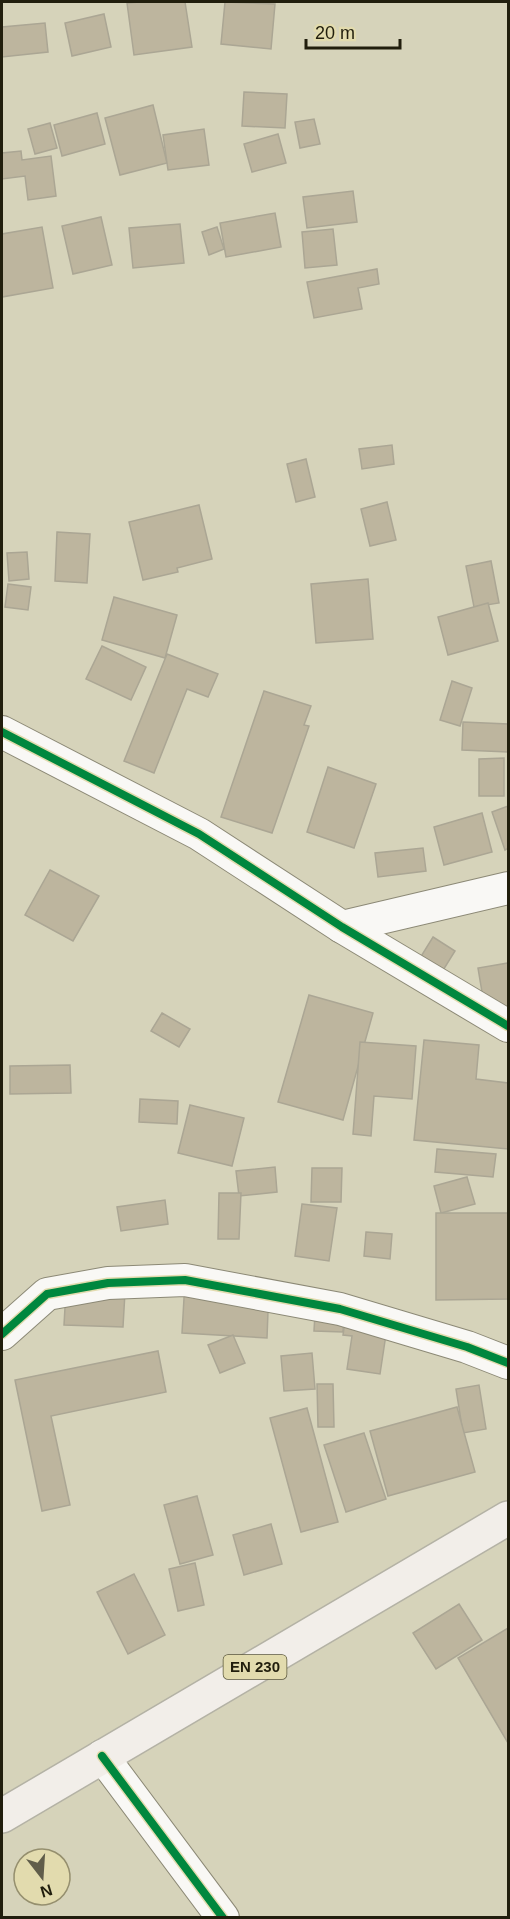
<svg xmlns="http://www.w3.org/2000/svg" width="510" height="1919" font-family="Helvetica,sans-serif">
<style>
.building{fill:#bdb59e;stroke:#aba694;stroke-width:1.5}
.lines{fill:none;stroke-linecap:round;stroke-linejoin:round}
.minor-casing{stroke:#8c8976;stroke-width:34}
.primary-casing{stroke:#b4b2a5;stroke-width:36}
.minor{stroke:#f9f8f5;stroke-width:32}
.primary{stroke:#f2eee9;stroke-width:33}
.cycleway-casing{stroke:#e2dbae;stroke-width:11}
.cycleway{stroke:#00873e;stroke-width:8}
.labels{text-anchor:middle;stroke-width:4.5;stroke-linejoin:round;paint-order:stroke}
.shield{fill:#e2dbae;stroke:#5b573d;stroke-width:1.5}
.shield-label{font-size:15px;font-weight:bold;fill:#211e0d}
</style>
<rect width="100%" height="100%" fill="#d6d3ba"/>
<g class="building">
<polygon points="140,2 185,2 192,47 134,55 127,3"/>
<polygon points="225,2 275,4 271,49 221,44"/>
<polygon points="104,14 111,47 72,56 65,23"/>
<polygon points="45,23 48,52 2,57 2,27"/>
<polygon points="244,92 287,94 285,128 242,126"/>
<polygon points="153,105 167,163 120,175 105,118"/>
<polygon points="97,113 105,144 62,156 54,125"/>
<polygon points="314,119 320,144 300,148 295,122"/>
<polygon points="50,123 57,148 35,154 28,129"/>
<polygon points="204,129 209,165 168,170 163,135"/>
<polygon points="278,134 286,163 252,172 244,144"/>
<polygon points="21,151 22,160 51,156 56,196 28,200 25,176 2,179 2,153"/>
<polygon points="353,191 357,222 307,228 303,197"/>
<polygon points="275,213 281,247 226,257 220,223"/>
<polygon points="101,217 112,265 73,274 62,226"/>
<polygon points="180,224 184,263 133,268 129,228"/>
<polygon points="42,227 53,288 2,297 2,234"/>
<polygon points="217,227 224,249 209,255 202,232"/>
<polygon points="333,229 337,265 305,268 302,232"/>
<polygon points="377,269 379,284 358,288 362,309 314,318 307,282"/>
<polygon points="392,445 394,464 362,469 359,449"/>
<polygon points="306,459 315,497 296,502 287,464"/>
<polygon points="387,502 396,540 370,546 361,509"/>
<polygon points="199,505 212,559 177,568 178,572 143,580 129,522"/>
<polygon points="57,532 90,534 87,583 55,581"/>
<polygon points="27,552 29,579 9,581 7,553"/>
<polygon points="491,561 499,603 474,607 466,566"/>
<polygon points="368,579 373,639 316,643 311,584"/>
<polygon points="8,584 31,587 28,610 5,607"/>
<polygon points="114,597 177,615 165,658 102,640"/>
<polygon points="488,603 498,641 448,655 438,617"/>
<polygon points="102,646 146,667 131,700 86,679"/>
<polygon points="167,654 218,674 208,697 187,689 154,773 124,761"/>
<polygon points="452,681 472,688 460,726 440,720"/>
<polygon points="264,691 311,706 304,725 309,726 272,833 221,817"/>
<polygon points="463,722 508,724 508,752 462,750"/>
<polygon points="504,758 504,796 479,796 479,759"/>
<polygon points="328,767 376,784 354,848 307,832"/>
<polygon points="508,806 508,848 505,850 492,812"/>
<polygon points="482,813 492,852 444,865 434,827"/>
<polygon points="423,848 426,871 378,877 375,853"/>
<polygon points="50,870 99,896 73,941 25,915"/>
<polygon points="433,937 455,951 442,972 420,958"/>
<polygon points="508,963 508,1006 485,1010 478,968"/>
<polygon points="309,995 373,1013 343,1120 278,1102"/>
<polygon points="162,1013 190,1029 179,1047 151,1031"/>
<polygon points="424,1040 479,1045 476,1079 508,1083 508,1149 414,1140"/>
<polygon points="360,1042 416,1046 412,1099 374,1096 371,1136 353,1134"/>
<polygon points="70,1065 71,1093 10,1094 10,1066"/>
<polygon points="140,1099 178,1101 177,1124 139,1122"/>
<polygon points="190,1105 244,1118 232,1166 178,1153"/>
<polygon points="437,1149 496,1154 493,1177 435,1172"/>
<polygon points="275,1167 277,1192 239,1196 236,1171"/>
<polygon points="312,1168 342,1168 341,1202 311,1202"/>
<polygon points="467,1177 475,1204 441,1213 434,1186"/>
<polygon points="219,1193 241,1193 239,1239 218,1239"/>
<polygon points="165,1200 168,1224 121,1231 117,1207"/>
<polygon points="302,1204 337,1208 329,1261 295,1256"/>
<polygon points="436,1213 508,1213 508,1299 436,1300"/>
<polygon points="366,1232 392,1234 390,1259 364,1256"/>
<polygon points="185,1281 269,1285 267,1338 182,1333"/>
<polygon points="66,1290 125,1292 123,1327 64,1325"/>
<polygon points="316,1296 345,1297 343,1332 314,1331"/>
<polygon points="348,1302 390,1308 380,1374 347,1369 352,1336 343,1335"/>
<polygon points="233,1335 245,1363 220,1373 208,1345"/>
<polygon points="158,1351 166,1392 51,1416 70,1505 42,1511 15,1380"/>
<polygon points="312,1353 315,1389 284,1391 281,1356"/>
<polygon points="317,1384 333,1384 334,1427 318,1427"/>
<polygon points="479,1385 486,1429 463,1433 456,1389"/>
<polygon points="457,1407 475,1472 388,1496 370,1431"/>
<polygon points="307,1408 338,1522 301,1532 270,1418"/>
<polygon points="364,1433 386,1499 346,1512 324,1445"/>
<polygon points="197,1496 213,1555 180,1564 164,1505"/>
<polygon points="271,1524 282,1564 244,1575 233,1535"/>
<polygon points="195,1563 204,1605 178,1611 169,1569"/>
<polygon points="134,1574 165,1635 128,1654 97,1592"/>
<polygon points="459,1604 482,1640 436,1669 413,1633"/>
<polygon points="508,1628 508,1743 458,1658"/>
</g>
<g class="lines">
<defs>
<g id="minor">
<polyline points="2,732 199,834 342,927 508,1026"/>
<polyline points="342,927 508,888"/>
<polyline points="2,1334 47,1294 108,1283 185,1280 340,1309 467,1347 508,1363"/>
<polyline points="102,1756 223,1918"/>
</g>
<polyline id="primary" points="2,1816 508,1518"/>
</defs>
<use href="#minor" class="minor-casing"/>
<use href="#primary" class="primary-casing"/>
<use href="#minor" class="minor"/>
<use href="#primary" class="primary"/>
<defs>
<g id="cycleway">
<polyline points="2,732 199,834 342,927 508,1026"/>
<polyline points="2,1334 47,1294 108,1283 185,1280 340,1309 467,1347 508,1363"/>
<polyline points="102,1756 223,1918"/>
</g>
</defs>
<use href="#cycleway" class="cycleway-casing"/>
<use href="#cycleway" class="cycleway"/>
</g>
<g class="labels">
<rect class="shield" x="223.5" y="1655" width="63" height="24" rx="4.5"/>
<g class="shield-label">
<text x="255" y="1672">EN 230</text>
</g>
</g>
<rect width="510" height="1919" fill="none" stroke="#211e0d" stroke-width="6"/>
<g transform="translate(42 1877) rotate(163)"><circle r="28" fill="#e2dbae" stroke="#958f6e" stroke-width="1.5"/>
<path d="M0-4.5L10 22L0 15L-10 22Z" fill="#605d4a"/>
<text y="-9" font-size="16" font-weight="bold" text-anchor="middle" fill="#211e0d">N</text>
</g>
<path d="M306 39v9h94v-9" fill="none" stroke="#211e0d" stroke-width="3"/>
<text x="315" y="39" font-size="18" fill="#211e0d" stroke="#e2dbae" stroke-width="4.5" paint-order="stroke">20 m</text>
</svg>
